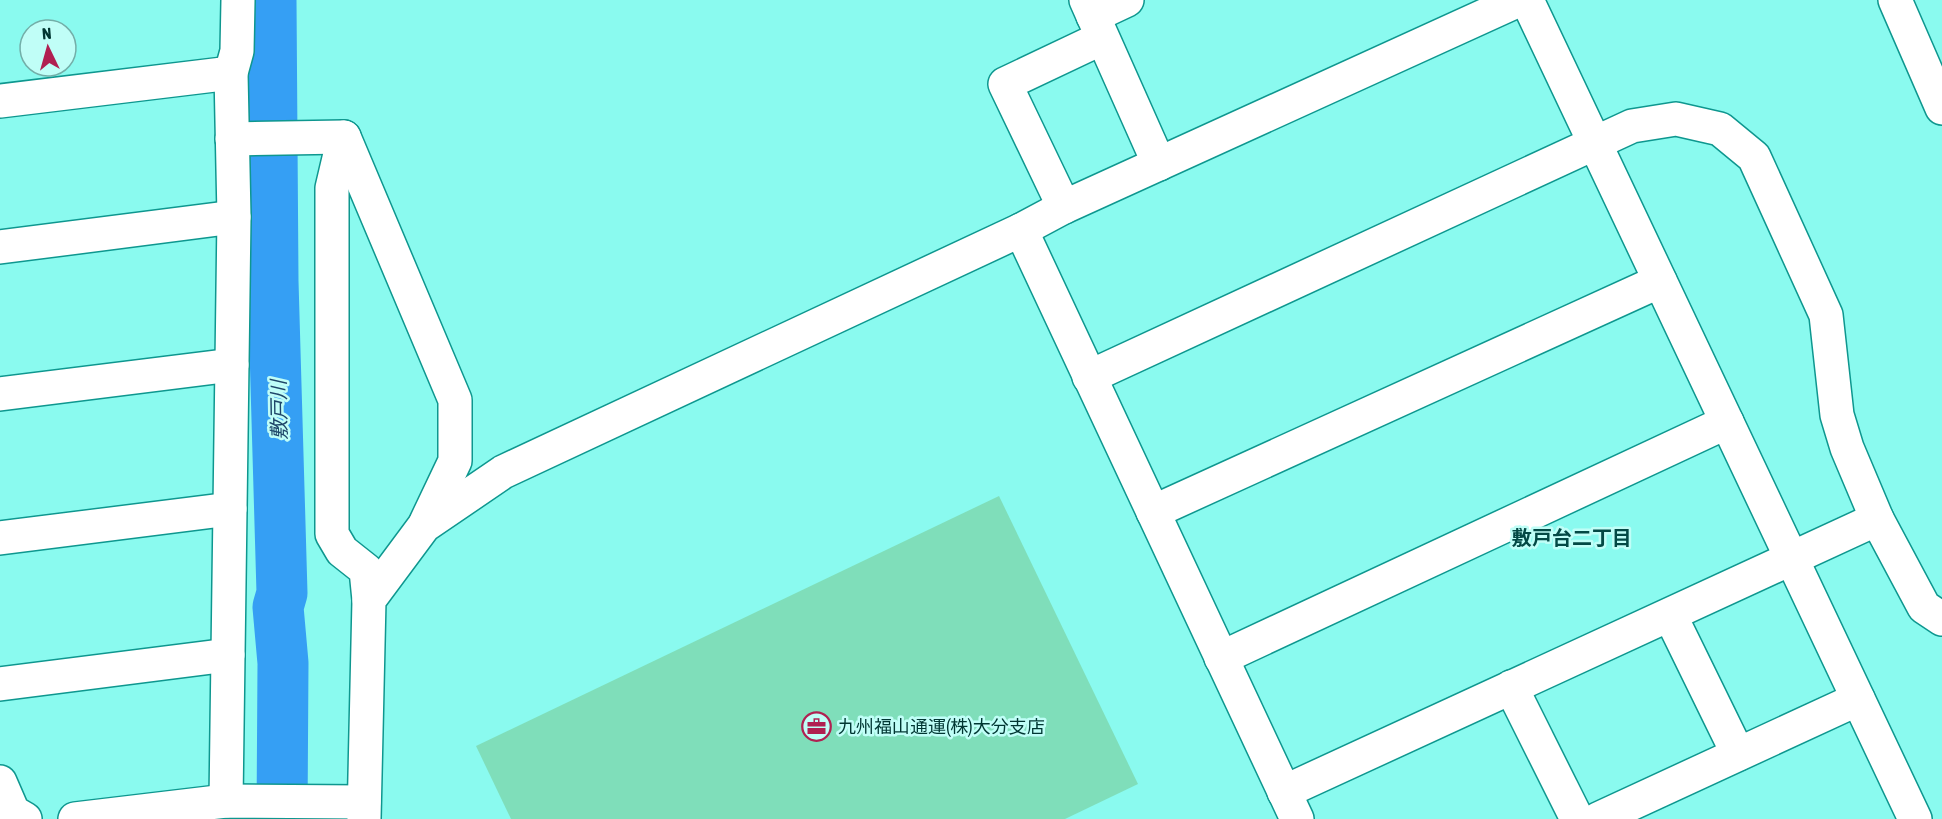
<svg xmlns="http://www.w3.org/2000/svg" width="1942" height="819" font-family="'Asap Condensed','Noto Sans JP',sans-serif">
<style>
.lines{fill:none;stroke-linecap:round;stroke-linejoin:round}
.river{stroke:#359ff4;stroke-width:51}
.building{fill:#7fdeba}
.minor-casing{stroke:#0e978f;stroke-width:36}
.minor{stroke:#fff;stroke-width:33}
.labels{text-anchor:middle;stroke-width:5;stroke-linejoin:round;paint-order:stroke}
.poi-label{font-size:18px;fill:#003632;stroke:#c0fef7;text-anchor:start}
.water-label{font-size:20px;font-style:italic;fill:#1e4669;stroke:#c0fef7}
.neighbourhood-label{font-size:20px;font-weight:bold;fill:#034945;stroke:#c0fef7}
</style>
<rect width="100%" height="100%" fill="#8afaef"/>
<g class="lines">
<polyline class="river" points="271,0 273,281 282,593 278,607 283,663 282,819"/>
</g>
<polygon class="building" points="999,496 1138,784 1065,819 511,819 476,746"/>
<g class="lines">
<defs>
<g id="minor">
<polyline points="1086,0 1159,164"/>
<polyline points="1527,0 1915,819"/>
<polyline points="1895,0 1942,108"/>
<polyline points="1093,16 1127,0"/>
<polyline points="0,101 231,73"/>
<polyline points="344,137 332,188 332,534 342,551 366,570 369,600"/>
<polyline points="232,139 344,137 455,400 455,461 426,522"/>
<polyline points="1064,207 1005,84 1102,38"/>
<polyline points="1021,230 1297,819"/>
<polyline points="0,247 234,217"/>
<polyline points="1089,377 1632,126 1676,119 1720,129 1754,157 1826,315 1837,415 1847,448 1877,519 1924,607 1942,619"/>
<polyline points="0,394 232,365"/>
<polyline points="1153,512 1660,281"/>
<polyline points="0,538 230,509"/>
<polyline points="1670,615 1738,754"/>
<polyline points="1221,658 1727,422"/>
<polyline points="0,684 228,655"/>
<polyline points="1511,687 1577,819"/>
<polyline points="0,782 13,812 25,819"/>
<polyline points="1284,792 1877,519"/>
<polyline points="226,801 234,217 231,73 237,51 238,0"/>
<polyline points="75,819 226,801 364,802"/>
<polyline points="364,819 369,600 424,526 503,472 1021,230 1064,207 1519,0"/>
<polyline points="1598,819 1858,699"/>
</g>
</defs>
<use href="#minor" class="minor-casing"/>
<use href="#minor" class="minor"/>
</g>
<defs>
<symbol id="office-ring" viewBox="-11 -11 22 22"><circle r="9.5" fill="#c0fef7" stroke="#b02051" stroke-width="1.5"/><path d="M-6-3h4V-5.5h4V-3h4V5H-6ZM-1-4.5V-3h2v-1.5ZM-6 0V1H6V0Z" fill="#b02051"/></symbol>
</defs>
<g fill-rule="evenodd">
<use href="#office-ring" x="800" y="710" width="33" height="33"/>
</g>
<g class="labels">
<g class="poi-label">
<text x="838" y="733">九州福山通運(株)大分支店</text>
</g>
<g class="water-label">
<text transform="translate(279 410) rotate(-91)" y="7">敷戸川</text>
</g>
<g class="neighbourhood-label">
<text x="1572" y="545">敷戸台二丁目</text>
</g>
</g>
<g transform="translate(48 48) rotate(355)"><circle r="28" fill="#c0fef7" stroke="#73aea8" stroke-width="1.5"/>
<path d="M0-4.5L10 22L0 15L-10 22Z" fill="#b02051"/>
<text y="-9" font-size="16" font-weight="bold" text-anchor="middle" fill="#003632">N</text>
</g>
</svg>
